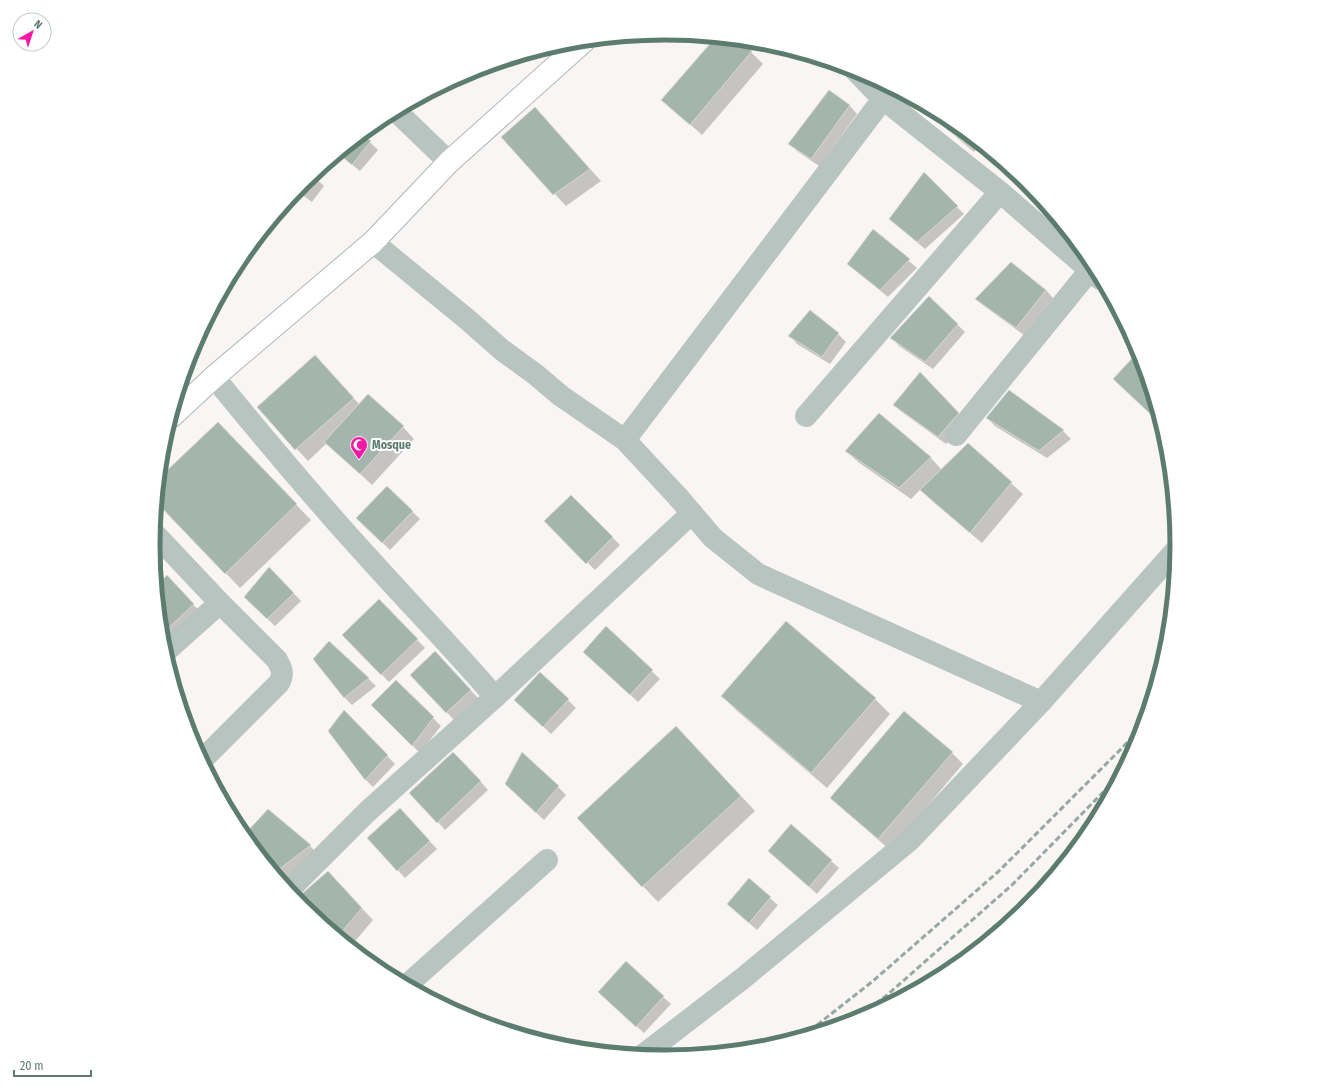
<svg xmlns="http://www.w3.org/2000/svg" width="1330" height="1090" font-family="'Fira Sans Condensed',sans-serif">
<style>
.shadow{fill:#0003}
.building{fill:#a4b5ae;stroke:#d9d7d7}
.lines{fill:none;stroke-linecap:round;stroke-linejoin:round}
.secondary-casing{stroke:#abb9b3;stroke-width:24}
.minor{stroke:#b8c4bf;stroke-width:22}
.secondary{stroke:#fff;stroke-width:22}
.rail{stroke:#96a8a1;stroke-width:3;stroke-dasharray:6 3;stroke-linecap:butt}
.labels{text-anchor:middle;stroke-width:4;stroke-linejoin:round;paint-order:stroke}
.poi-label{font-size:12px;font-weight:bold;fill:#5c7c6f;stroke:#fff;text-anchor:start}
.rim{fill:none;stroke:#5c7c6f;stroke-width:5}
</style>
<rect width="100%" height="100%" fill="#f8f5f4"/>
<g class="shadow">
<polygon points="717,38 739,40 763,64 702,135 663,100"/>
<polygon points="829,91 850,106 857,114 819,166 797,151 790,144"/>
<polygon points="910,98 950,119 980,145 974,152"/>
<polygon points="535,108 601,181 566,206 502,137"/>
<polygon points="362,135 378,150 360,171 339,154"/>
<polygon points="924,174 964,214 925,249 898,226"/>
<polygon points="312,175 324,186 312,202 297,191 303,183"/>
<polygon points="873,231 917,268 888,297 848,264"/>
<polygon points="1046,290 1053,298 1024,335 984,306 976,299"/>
<polygon points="929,297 965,332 933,369 899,346 892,338"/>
<polygon points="838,334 846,342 830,364 797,344 790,336"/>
<polygon points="1141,357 1160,422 1126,391"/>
<polygon points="326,368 359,404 403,427 414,439 372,485 327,443 308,461 258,407"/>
<polygon points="927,381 966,422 946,444 902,412 894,405"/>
<polygon points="1009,392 1063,431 1071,439 1047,458 995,426 987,418"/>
<polygon points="217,423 311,520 240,588 157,502 160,478"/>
<polygon points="968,444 1023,494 982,543 933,502 921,489 911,499 858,462 846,451 930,457 942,470"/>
<polygon points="387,487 420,519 390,550 357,518"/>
<polygon points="571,496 620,545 595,570 545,521"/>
<polygon points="277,576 301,601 275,626 253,605"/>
<polygon points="167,577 204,616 163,645 157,586"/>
<polygon points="379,600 425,648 389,682 343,635"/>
<polygon points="786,622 875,699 890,714 827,788 737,711 722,696"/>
<polygon points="606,628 660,679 638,702 592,659"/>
<polygon points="329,642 376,686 352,705 344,697"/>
<polygon points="442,660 478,698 454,720 412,675"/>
<polygon points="540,673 576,708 551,734 523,707"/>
<polygon points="396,681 441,726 420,753 372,705"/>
<polygon points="344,711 395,764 373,787 366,780 329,731"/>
<polygon points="691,742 755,811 658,902 578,818"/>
<polygon points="952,753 963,764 890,850 843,809 831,798"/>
<polygon points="461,760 488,790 445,830 438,822"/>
<polygon points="506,784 558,787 566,795 544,820"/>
<polygon points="407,817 437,849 405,878 369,838"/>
<polygon points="245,835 310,846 317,853 286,877"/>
<polygon points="769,851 831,861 839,868 817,894"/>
<polygon points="328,872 373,920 351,946 303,907 297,900"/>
<polygon points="749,880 778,905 757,930 728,904"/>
<polygon points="663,997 671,1004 644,1033 607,999"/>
</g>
<g class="building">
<polygon points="715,38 740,40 752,51 690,125 661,100"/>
<polygon points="829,90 850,105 811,159 788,144"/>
<polygon points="912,99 950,119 968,134 962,141"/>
<polygon points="535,107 590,169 553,195 501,137"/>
<polygon points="362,134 371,141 352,165 339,154"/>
<polygon points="924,172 958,206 917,242 889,219"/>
<polygon points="313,175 317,178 304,195 297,190 303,183"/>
<polygon points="873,229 910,259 880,290 847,264"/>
<polygon points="1011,262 1046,290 1016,328 975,299"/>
<polygon points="929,296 958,324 925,362 890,338"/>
<polygon points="810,310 839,333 822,357 788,336"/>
<polygon points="1137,353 1140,355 1160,423 1113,379"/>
<polygon points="315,355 354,398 295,450 257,407"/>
<polygon points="920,372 959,413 938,437 893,405"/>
<polygon points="1009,390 1064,430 1039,451 986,418"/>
<polygon points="368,394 404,426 360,474 324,442"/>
<polygon points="879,413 931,457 899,488 845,451"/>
<polygon points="218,422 297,504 225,574 157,503 160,477"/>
<polygon points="968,443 1012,482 970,533 920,490"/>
<polygon points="387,486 413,511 382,543 356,518"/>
<polygon points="571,495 613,537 586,564 544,521"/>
<polygon points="269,567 294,593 267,619 244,597"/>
<polygon points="167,575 194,604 162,634 157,585"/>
<polygon points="379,599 418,639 381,675 342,635"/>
<polygon points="786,621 876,698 811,773 721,696"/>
<polygon points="606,626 653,670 630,695 583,652"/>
<polygon points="329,641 369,678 344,698 313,659"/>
<polygon points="435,651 471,690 446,713 410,675"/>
<polygon points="540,672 569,699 543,727 514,700"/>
<polygon points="396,680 434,717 412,746 371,705"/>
<polygon points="344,710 388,755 365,780 328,731"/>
<polygon points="904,711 953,752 878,839 830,798"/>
<polygon points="676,726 741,796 642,887 577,818"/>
<polygon points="453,752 481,781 437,823 409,793"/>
<polygon points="522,752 559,786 536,813 505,784"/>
<polygon points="400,808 430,841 397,871 367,838"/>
<polygon points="268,809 311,845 278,870 244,835"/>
<polygon points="791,824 832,860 809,887 768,851"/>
<polygon points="328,871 362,908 338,936 303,907 296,899"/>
<polygon points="749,878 771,897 749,923 727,904"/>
<polygon points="626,961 664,996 636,1027 598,992"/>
</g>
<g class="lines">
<defs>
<polyline id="secondary" points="172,416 214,377 373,242 449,162 584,41"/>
</defs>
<use href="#secondary" class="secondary-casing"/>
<g class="minor">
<polyline points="555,46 567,56"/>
<polyline points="855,70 883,99 1000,192 1100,279"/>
<polyline points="396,111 449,162"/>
<polyline points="373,242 468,320 502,350 535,374 561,396 625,440 678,497 713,538 758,574 1041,702"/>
<path d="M 214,377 C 263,437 313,497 366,555 C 409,603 453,648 495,697"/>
<polyline points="806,416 1000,192"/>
<polyline points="956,435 1090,270"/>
<polyline points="625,440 883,99"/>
<path d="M 154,533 L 220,603 L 277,660 C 282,669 284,674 279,683 L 202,760"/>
<polyline points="165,652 220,603"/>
<polyline points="289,890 367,812 495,697 692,513"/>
<polyline points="407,985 547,860"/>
<polyline points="643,1055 742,979 910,840 1041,702 1176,550"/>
</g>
<use href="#secondary" class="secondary"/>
<g class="rail">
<polyline points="854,1020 886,996 1012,885 1120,775"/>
<polyline points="803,1036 873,981 999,871 1123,747 1143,725"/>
</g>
</g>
<defs>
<symbol id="mosque-pin" viewBox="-11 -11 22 30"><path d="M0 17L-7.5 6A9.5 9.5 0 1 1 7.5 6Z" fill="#f319a4" stroke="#fff"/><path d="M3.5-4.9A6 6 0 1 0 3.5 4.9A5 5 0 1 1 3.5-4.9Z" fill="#fff"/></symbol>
</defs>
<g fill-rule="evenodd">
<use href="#mosque-pin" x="349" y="435" width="20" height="27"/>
</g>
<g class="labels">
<g class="poi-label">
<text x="372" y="449">Mosque</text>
</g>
</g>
<path d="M0 0H1330V1090H0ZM160 545a505 505 0 1 1 1010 0a505 505 0 1 1-1010 0Z" fill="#fff" fill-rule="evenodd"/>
<path class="rim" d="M160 545a505 505 0 1 1 1010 0a505 505 0 1 1-1010 0Z"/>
<g transform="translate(32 32) rotate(39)"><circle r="19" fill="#ffffff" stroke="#becbc5"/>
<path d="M0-3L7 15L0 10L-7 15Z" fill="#f319a4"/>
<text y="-6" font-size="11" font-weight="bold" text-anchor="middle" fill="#5c7c6f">N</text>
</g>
<path d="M14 1070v6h77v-6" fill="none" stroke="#5c7c6f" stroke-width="2"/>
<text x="20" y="1070" font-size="12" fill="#5c7c6f" stroke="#ffffff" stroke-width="3" paint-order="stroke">20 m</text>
</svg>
